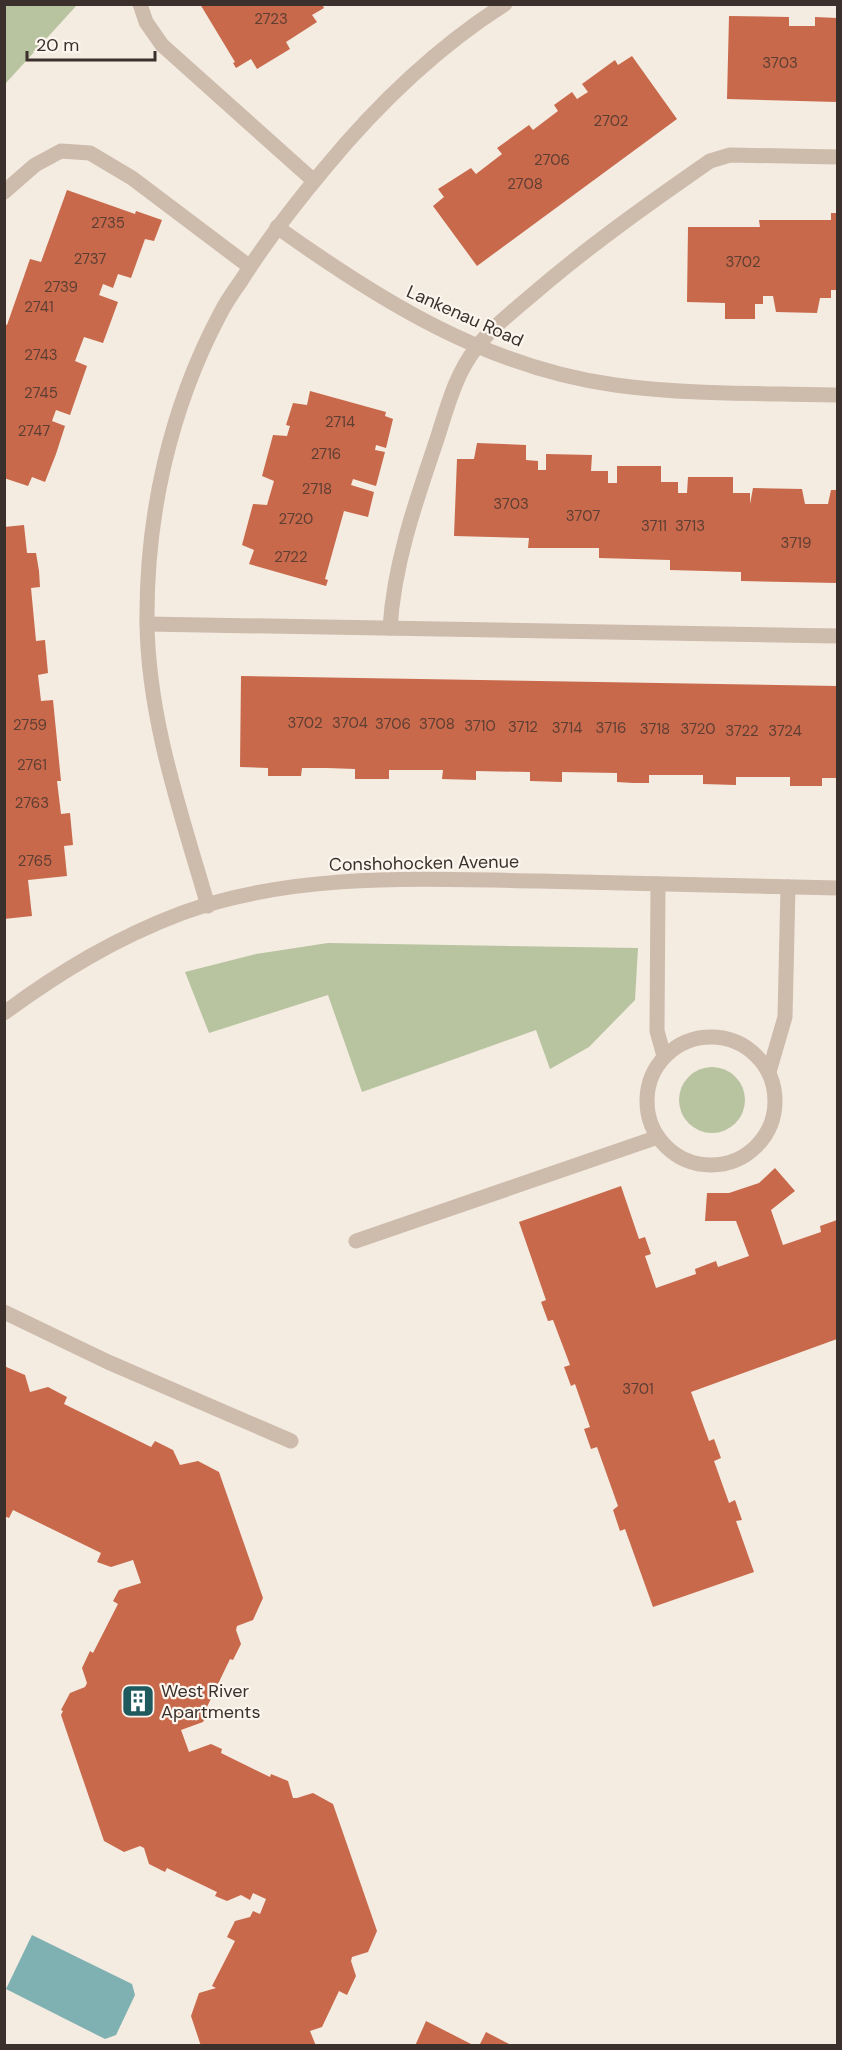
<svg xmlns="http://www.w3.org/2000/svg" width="842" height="2050" font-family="'DM Sans',sans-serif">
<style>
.green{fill:#b8c4a0}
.water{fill:#7fb0b2}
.building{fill:#c8694b}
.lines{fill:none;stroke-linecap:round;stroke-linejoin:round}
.minor{stroke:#cdbbac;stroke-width:15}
.labels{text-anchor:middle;stroke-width:4.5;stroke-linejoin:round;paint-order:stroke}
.number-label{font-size:15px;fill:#5e3e33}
.street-label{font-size:18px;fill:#3b302b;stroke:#fbf5ee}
.poi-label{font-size:18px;fill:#3b302b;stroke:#fbf5ee;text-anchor:start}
</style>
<rect width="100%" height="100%" fill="#f4ebe1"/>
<g class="green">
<polygon points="5,4 77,5 5,84 4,5"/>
<polygon points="328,943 638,948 635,1000 589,1047 550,1069 536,1030 362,1092 328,995 209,1033 185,972 256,954"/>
<circle cx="712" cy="1100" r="33"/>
</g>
<polygon class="water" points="32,1935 132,1984 135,1995 116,2035 105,2039 6,1989"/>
<g class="building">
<polygon points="200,4 322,4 324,8 312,15 317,22 286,42 290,49 257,69 251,59 236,68 233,63 235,62"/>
<polygon points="729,16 789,17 789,26 815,26 815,17 837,18 837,102 727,99"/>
<polygon points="632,56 677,119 477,266 433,206 444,197 438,189 471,168 476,174 502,154 497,148 529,125 533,130 558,111 554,105 572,92 577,99 588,92 582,84 615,60 618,65"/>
<polygon points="67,190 135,214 136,211 162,220 154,241 145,239 131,278 118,274 113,288 103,284 99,295 118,302 103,343 84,337 75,361 87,366 70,415 56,410 52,421 65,426 56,454 45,482 32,477 28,486 4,478 4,324 7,325 30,259 41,262"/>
<polygon points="831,213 837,213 837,290 831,290 831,298 820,298 817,313 776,312 773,296 763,296 763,304 755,304 755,319 725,319 725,303 687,302 688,227 760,227 759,220 831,220"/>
<polygon points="310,391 386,412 385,416 393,419 386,448 376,445 375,450 385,452 376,486 353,479 351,485 374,492 368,517 344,511 325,579 328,580 326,586 249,564 254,550 242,545 253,504 267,505 274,481 262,476 273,435 287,436 290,426 286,425 293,403 307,405"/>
<polygon points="477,443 526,445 526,460 538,461 538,470 546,470 546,454 592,455 591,471 608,471 608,483 617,483 617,466 661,466 661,482 678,482 678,493 687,493 688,477 733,477 733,493 750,493 750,504 753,488 802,489 805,504 828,504 831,490 837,490 837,583 741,581 741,572 670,570 670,560 599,558 599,548 528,548 529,538 454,536 457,459 474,459"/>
<polygon points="24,525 27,553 36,553 39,571 40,587 31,588 36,641 45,640 48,673 38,675 41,701 53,700 61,781 57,781 61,814 70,813 73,845 64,846 67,876 28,880 32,916 4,919 4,527"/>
<polygon points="241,676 837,686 837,778 822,778 822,786 790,786 790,777 736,777 736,785 703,784 703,775 649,775 649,783 633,783 617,782 617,773 562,772 562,782 530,781 530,772 476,771 476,780 442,779 443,770 389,770 389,779 355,779 355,769 327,768 302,768 301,776 268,776 268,768 240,767"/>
<polygon points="775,1168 795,1191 771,1210 783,1245 821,1232 820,1226 837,1220 837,1339 691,1392 709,1441 714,1439 721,1458 714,1461 729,1503 735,1500 742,1520 736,1521 754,1572 653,1607 625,1529 620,1531 613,1510 618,1506 597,1447 591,1449 584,1429 590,1427 575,1384 571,1386 564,1367 570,1365 553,1320 548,1321 541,1302 546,1300 519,1222 621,1186 639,1239 645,1237 651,1254 645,1256 656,1288 696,1274 695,1269 716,1261 718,1267 749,1256 736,1221 705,1221 707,1193 729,1193 759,1183"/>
<polygon points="4,1366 25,1375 30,1392 48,1387 67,1397 64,1404 151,1447 155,1441 173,1450 180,1465 198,1461 219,1472 263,1598 253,1620 237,1626 236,1630 241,1644 233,1660 230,1659 206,1709 209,1710 203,1722 181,1730 189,1752 211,1744 222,1749 221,1753 270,1777 271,1774 288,1781 293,1798 297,1798 313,1793 333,1804 377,1931 368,1952 352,1957 351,1961 356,1976 347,1995 339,1991 322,2027 310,2031 316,2046 201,2046 191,2016 199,1993 216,1988 212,1986 235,1941 227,1937 235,1921 250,1917 253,1911 260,1914 266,1899 253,1893 250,1900 241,1895 227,1901 215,1896 217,1892 167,1868 165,1872 149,1864 144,1848 140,1846 124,1852 104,1841 61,1715 63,1711 61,1710 70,1693 85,1687 87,1683 82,1668 90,1651 93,1653 118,1604 113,1601 119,1590 141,1583 133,1560 111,1567 97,1562 101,1553 13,1510 9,1518 4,1516"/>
<polygon points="426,2021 475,2046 415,2046"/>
<polygon points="486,2032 513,2046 479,2046"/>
</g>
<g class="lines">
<g class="minor">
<polyline points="140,4 146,22 162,45 314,181"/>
<polyline points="4,192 35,165 61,151 90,153 132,178 250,267"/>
<path d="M 277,227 C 379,300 488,368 615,385 C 689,395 764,393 838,395"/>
<polyline points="147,624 838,636"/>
<path d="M 390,628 C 394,563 416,501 437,439 C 447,408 455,375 476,348 C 492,327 518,307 539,289 C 593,243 651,202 710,161 L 730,155 L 838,157"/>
<polyline points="658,884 657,1031 664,1056"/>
<path d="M 208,906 C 181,813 148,719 147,622 C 146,516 170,409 219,316 C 225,304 233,292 241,281 C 266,241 295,204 325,168 C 377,105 436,48 505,4"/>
<path d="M 4,1013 C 61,971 116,938 182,913 C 295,872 419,879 538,881 C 638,883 738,886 838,888"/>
<circle cx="711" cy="1101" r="64"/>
<polyline points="769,1072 785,1017 788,887"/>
<polyline points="356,1241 658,1137"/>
<polyline points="4,1312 108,1362 291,1441"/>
</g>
</g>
<defs>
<symbol id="building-square" viewBox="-11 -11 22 22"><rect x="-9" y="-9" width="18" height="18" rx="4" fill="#1f5a5e" stroke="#fbf5ee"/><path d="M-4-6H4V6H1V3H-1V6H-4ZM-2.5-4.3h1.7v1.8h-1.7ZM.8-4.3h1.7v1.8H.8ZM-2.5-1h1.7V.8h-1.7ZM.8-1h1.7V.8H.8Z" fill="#fff"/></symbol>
</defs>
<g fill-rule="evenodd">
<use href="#building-square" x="119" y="1682" width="38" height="38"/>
</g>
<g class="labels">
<g class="number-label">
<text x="271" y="24">2723</text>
<text x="780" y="68">3703</text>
<text x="611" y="126">2702</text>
<text x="552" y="165">2706</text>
<text x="525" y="189">2708</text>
<text x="108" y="228">2735</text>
<text x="90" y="264">2737</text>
<text x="743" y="267">3702</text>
<text x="61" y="292">2739</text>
<text x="39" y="312">2741</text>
<text x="41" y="360">2743</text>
<text x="41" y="398">2745</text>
<text x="340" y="427">2714</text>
<text x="34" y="436">2747</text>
<text x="326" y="459">2716</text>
<text x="317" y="494">2718</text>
<text x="511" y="509">3703</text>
<text x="583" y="521">3707</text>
<text x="296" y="524">2720</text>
<text x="654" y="531">3711</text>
<text x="690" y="531">3713</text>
<text x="796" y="548">3719</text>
<text x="291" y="562">2722</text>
<text x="305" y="728">3702</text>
<text x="350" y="728">3704</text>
<text x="393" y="729">3706</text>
<text x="437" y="729">3708</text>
<text x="30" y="730">2759</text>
<text x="480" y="731">3710</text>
<text x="523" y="732">3712</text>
<text x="567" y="733">3714</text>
<text x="611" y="733">3716</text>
<text x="655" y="734">3718</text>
<text x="698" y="734">3720</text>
<text x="742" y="736">3722</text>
<text x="785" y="736">3724</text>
<text x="32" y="770">2761</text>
<text x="32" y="808">2763</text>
<text x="35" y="866">2765</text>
<text x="638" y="1394">3701</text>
</g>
<g class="street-label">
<text transform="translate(465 316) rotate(24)" y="6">Lankenau Road</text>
<text transform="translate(424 863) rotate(-1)" y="6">Conshohocken Avenue</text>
</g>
<g class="poi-label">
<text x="161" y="1697">West River<tspan x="161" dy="21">Apartments</tspan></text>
</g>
</g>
<rect width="842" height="2050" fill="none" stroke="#3b302b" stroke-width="12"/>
<path d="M27 51v9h128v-9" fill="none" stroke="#3b302b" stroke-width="3"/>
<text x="36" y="51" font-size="18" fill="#3b302b" stroke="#fbf5ee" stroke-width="4.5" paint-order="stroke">20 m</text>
</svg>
